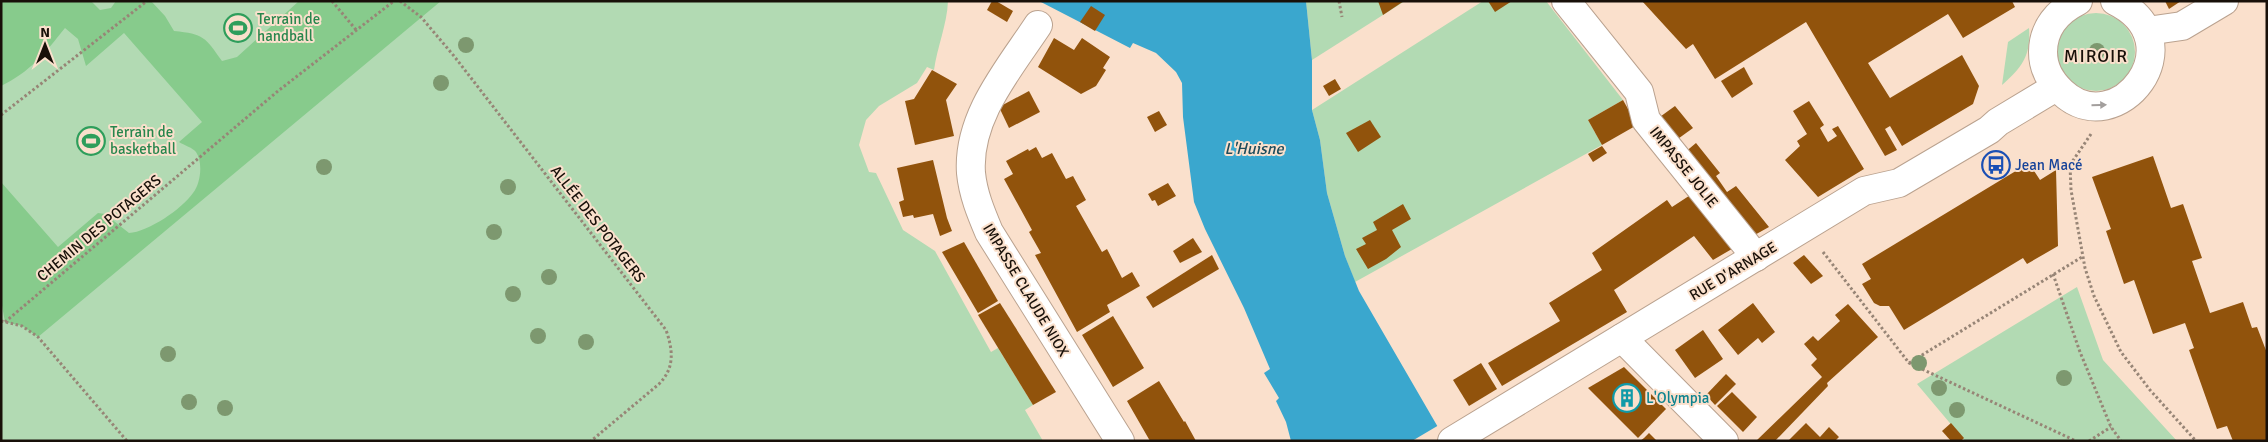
<svg xmlns="http://www.w3.org/2000/svg" width="2268" height="442" font-family="Signika,sans-serif">
<style>
.green{fill:#b2dab3}
.forest{fill:#87cb8c}
.water{fill:#3aa7ce}
.pier{fill:#fae0cc}
.building{fill:#91530c}
.lines{fill:none;stroke-linecap:round;stroke-linejoin:round}
.minor-casing{stroke:#baa28f;stroke-width:30}
.path{stroke:#978576;stroke-width:3;stroke-dasharray:2.5 2.5;stroke-linecap:butt}
.minor{stroke:#fff;stroke-width:28}
.tree{fill:#7d986f}
.oneway{fill:#a39f9d}
.labels{text-anchor:middle;stroke-width:4;stroke-linejoin:round;paint-order:stroke}
.leisure-label{font-size:15px;fill:#27864d;stroke:#fae0cc;text-anchor:start}
.transit-label{font-size:15px;fill:#164399;stroke:#fae0cc;text-anchor:start}
.street-label{font-size:15px;fill:#181009;stroke:#fae0cc}
.culture-label{font-size:15px;fill:#0d838f;stroke:#fae0cc;text-anchor:start}
.water-label{font-size:16px;font-style:italic;fill:#1d4b5b;stroke:#fae0cc}
.quarter-label{font-size:18px;letter-spacing:1px;fill:#181009;stroke:#fae0cc}
</style>
<rect width="100%" height="100%" fill="#fae0cc"/>
<g class="green">
<path d="M 1,1 L 948,1 C 947,25 937,47 934,70 L 927,67 L 917,83 L 879,106 L 866,120 L 859,145 L 869,172 L 876,173 L 903,230 L 935,251 L 991,352 L 998,348 L 1033,405 L 1025,410 L 1043,441 L 1,441 Z"/>
<polygon points="1306,1 1405,1 1312,60"/>
<polygon points="1483,1 1546,1 1623,100 1588,120 1602,145 1355,282 1345,256 1327,193 1320,140 1312,110"/>
<circle cx="2096" cy="52" r="39"/>
<path d="M 2029,28 C 2031,56 2022,67 2002,85 L 2008,42 Z"/>
<polygon points="2077,287 2103,360 2177,441 1965,441 1917,384"/>
</g>
<path class="forest" d="M 1,1 L 91,1 L 100,10 L 111,8 L 116,1 L 151,1 L 165,16 L 174,31 C 204,34 205,37 222,61 L 237,57 L 299,1 L 441,1 L 38,337 L 22,326 L 5,322 L 1,300 L 1,182 L 58,247 L 98,213 L 105,214 L 129,233 C 148,232 182,209 193,193 C 201,183 203,162 196,152 C 193,148 184,145 179,142 L 202,122 L 124,33 L 86,66 L 78,39 L 65,28 C 45,53 30,72 1,86 Z"/>
<polygon class="water" points="1039,1 1306,1 1312,60 1312,110 1320,140 1327,193 1345,256 1359,291 1446,441 1291,441 1286,422 1276,401 1279,398 1264,373 1270,369 1244,308 1205,229 1194,202 1183,117 1182,83 1176,72 1156,53 1133,43 1130,48"/>
<polygon class="pier" points="1439,425 1449,441 1412,441"/>
<g class="building">
<polygon points="992,1 996,1 1013,11 1007,22 987,10"/>
<polygon points="1378,1 1404,1 1383,15"/>
<polygon points="1488,1 1512,1 1495,12"/>
<polygon points="1642,1 2012,1 2015,7 1963,38 1948,14 1868,63 1890,98 1962,55 1979,86 1973,104 1902,146 1890,126 1885,129 1897,150 1885,156 1806,22 1715,79 1693,44 1686,49"/>
<polygon points="2165,1 2181,1 2169,9"/>
<polygon points="1091,6 1105,15 1095,31 1080,22"/>
<polygon points="1054,38 1074,50 1082,38 1110,57 1103,68 1106,70 1096,86 1081,94 1038,67"/>
<polygon points="1744,67 1753,84 1732,98 1721,81"/>
<polygon points="932,70 957,84 946,100 954,136 915,145 905,101 914,99"/>
<polygon points="1335,79 1341,89 1329,96 1323,86"/>
<polygon points="1029,91 1040,112 1009,128 999,107"/>
<polygon points="1623,100 1637,125 1602,145 1588,120"/>
<polygon points="1809,101 1824,125 1820,128 1828,142 1837,136 1832,129 1838,126 1864,169 1818,197 1785,160 1800,146 1797,141 1807,134 1793,111"/>
<polygon points="1675,106 1693,128 1675,141 1657,119"/>
<polygon points="1159,111 1167,125 1155,132 1147,117"/>
<polygon points="1370,120 1381,137 1358,152 1346,133"/>
<polygon points="1696,143 1720,173 1716,176 1727,192 1736,186 1769,227 1751,237 1684,153"/>
<polygon points="1602,146 1607,153 1593,162 1588,154"/>
<polygon points="1036,147 1042,158 1052,153 1066,179 1073,176 1086,200 1076,206 1102,252 1107,249 1122,278 1132,272 1140,286 1107,305 1110,312 1077,332 1035,255 1041,253 1029,232 1032,230 1004,179 1013,174 1006,161 1028,149 1029,151"/>
<polygon points="2153,156 2171,208 2183,204 2202,258 2192,261 2210,313 2243,302 2252,328 2257,327 2267,353 2267,441 2233,441 2227,426 2217,429 2189,350 2194,348 2185,323 2153,334 2134,280 2124,284 2106,231 2111,229 2092,177"/>
<polygon points="933,160 947,218 952,231 940,236 933,214 914,218 913,215 903,217 899,202 904,200 897,168"/>
<polygon points="2029,163 2040,180 2056,170 2058,246 2027,264 2023,258 1904,330 1889,306 1880,306 1874,303 1862,284 1871,279 1862,264"/>
<polygon points="1168,183 1176,196 1158,206 1155,200 1152,201 1148,194"/>
<polygon points="1695,192 1737,246 1713,260 1694,236 1614,290 1627,312 1502,386 1488,363 1560,321 1549,303 1602,270 1592,253 1667,200 1672,207"/>
<polygon points="1403,204 1411,219 1392,230 1401,247 1386,259 1368,269 1356,249 1366,244 1362,238 1377,230 1373,222"/>
<polygon points="1193,238 1202,252 1180,263 1173,251"/>
<polygon points="964,242 998,301 978,313 942,252"/>
<polygon points="1212,255 1219,269 1153,308 1146,297"/>
<polygon points="1804,255 1823,276 1811,284 1793,263"/>
<polygon points="1000,303 1056,392 1033,405 978,315"/>
<polygon points="1753,303 1775,332 1762,343 1758,338 1738,355 1718,330"/>
<polygon points="1848,304 1878,337 1827,383 1828,386 1775,441 1756,441 1822,377 1811,365 1817,359 1804,344 1813,336 1818,341 1840,321 1835,315"/>
<polygon points="1113,316 1144,368 1113,387 1082,335"/>
<polygon points="1703,330 1723,359 1695,378 1675,350"/>
<polygon points="1481,363 1497,389 1469,406 1453,380"/>
<polygon points="1624,367 1666,409 1638,438 1588,388"/>
<polygon points="1726,374 1736,384 1715,405 1706,395"/>
<polygon points="1159,381 1184,422 1185,421 1196,441 1150,441 1127,401"/>
<polygon points="1732,392 1757,417 1743,432 1717,406"/>
<polygon points="1806,423 1820,437 1829,427 1839,437 1835,441 1788,441"/>
<polygon points="1951,423 1964,438 1961,441 1951,441 1942,431"/>
<polygon points="1649,433 1657,441 1640,441 1644,438"/>
</g>
<g class="lines">
<defs>
<g id="minor">
<polyline points="1566,1 1639,92 1646,120 1756,257"/>
<path d="M 2078,1 C 2058,11 2043,28 2043,52 C 2043,68 2050,81 2062,92 C 2117,144 2198,42 2115,1"/>
<path d="M 1038,25 C 1009,69 967,117 971,173 C 973,194 981,213 989,232 L 1120,441"/>
<polyline points="2147,31 2182,26 2224,1"/>
<polyline points="1622,338 1724,441"/>
<polyline points="1452,441 1864,191 1899,183 1989,130 1998,122 2056,87"/>
</g>
</defs>
<use href="#minor" class="minor-casing"/>
<g class="path">
<polyline points="332,1 357,31"/>
<path d="M 400,1 L 421,17 L 454,56 L 666,330 C 673,350 675,368 659,384 L 591,441"/>
<polyline points="1339,1 1342,17"/>
<polyline points="1,115 147,1"/>
<polyline points="2091,134 2070,165 2071,190 2085,268 2094,296 2121,352 2150,390 2196,441"/>
<polyline points="1823,252 1909,363 2076,441"/>
<polyline points="2053,274 2080,352 2111,427 2121,441"/>
<polyline points="1,321 22,326 38,337 127,441"/>
<polyline points="5,322 278,91 394,1"/>
<polyline points="1909,363 2082,257"/>
<polyline points="2089,441 2111,427"/>
</g>
<use href="#minor" class="minor"/>
</g>
<g class="tree">
<circle cx="466" cy="45" r="8"/>
<circle cx="2097" cy="51" r="8"/>
<circle cx="441" cy="83" r="8"/>
<circle cx="324" cy="167" r="8"/>
<circle cx="508" cy="187" r="8"/>
<circle cx="494" cy="232" r="8"/>
<circle cx="549" cy="277" r="8"/>
<circle cx="513" cy="294" r="8"/>
<circle cx="538" cy="336" r="8"/>
<circle cx="586" cy="342" r="8"/>
<circle cx="168" cy="354" r="8"/>
<circle cx="1919" cy="363" r="8"/>
<circle cx="2064" cy="378" r="8"/>
<circle cx="1939" cy="388" r="8"/>
<circle cx="189" cy="402" r="8"/>
<circle cx="225" cy="408" r="8"/>
<circle cx="1957" cy="410" r="8"/>
</g>
<defs><path id="oneway-solid" d="M-6-.8H1V-3.2L6.5 0L1 3.2V.8H-6Z" transform="scale(1.25)"/></defs>
<use class="oneway" href="#oneway-solid" transform="translate(2099 105) rotate(-2)"/>
<defs>
<symbol id="stadium-ring" viewBox="-11 -11 22 22"><circle r="9.5" fill="#fae0cc" stroke="#2e9e5b" stroke-width="1.5"/><path d="M0-5a6.5 5 0 1 0 0 10a6.5 5 0 1 0 0-10ZM-3.5-1.8h7v3.6h-7Z" fill="#2e9e5b"/></symbol>
<symbol id="bus-ring" viewBox="-11 -11 22 22"><circle r="9.5" fill="#fae0cc" stroke="#1a4fb4" stroke-width="1.5"/><path d="M-5-6H5V4H4V6H2V4H-2V6H-4V4H-5ZM-3.5-4V0h7V-4ZM-3.5 1.2v1.5H-2V1.2ZM2 1.2v1.5H3.5V1.2Z" fill="#1a4fb4"/></symbol>
<symbol id="building-ring" viewBox="-11 -11 22 22"><circle r="9.5" fill="#fae0cc" stroke="#0f9aa8" stroke-width="1.5"/><path d="M-4-6H4V6H1V3H-1V6H-4ZM-2.5-4.3h1.7v1.8h-1.7ZM.8-4.3h1.7v1.8H.8ZM-2.5-1h1.7V.8h-1.7ZM.8-1h1.7V.8H.8Z" fill="#0f9aa8"/></symbol>
</defs>
<g fill-rule="evenodd">
<use href="#stadium-ring" x="222" y="12" width="32" height="32"/>
<use href="#stadium-ring" x="75" y="125" width="32" height="32"/>
<use href="#bus-ring" x="1980" y="149" width="32" height="32"/>
<use href="#building-ring" x="1611" y="382" width="32" height="32"/>
</g>
<g class="labels">
<g class="leisure-label">
<text x="257" y="24">Terrain de<tspan x="257" dy="17">handball</tspan></text>
<text x="110" y="137">Terrain de<tspan x="110" dy="17">basketball</tspan></text>
</g>
<g class="transit-label">
<text x="2015" y="170">Jean Macé</text>
</g>
<g class="street-label">
<text transform="translate(1684 167) rotate(51)" y="5">IMPASSE JOLIE</text>
<text transform="translate(598 224) rotate(52)" y="5">ALLÉE DES POTAGERS</text>
<text transform="translate(99 228) rotate(-40)" y="5">CHEMIN DES POTAGERS</text>
<text transform="translate(1733 271) rotate(-31)" y="5">RUE D'ARNAGE</text>
<text transform="translate(1026 290) rotate(59)" y="5">IMPASSE CLAUDE NIOX</text>
</g>
<g class="culture-label">
<text x="1646" y="403">L'Olympia</text>
</g>
<g class="water-label">
<text x="1254" y="154">L'Huisne</text>
</g>
<g class="quarter-label">
<text x="2096" y="62">MIROIR</text>
</g>
</g>
<rect width="2268" height="442" fill="none" stroke="#181009" stroke-width="5"/>
<g transform="translate(45 45)" stroke="#fae0cc" stroke-width="4" paint-order="stroke">
<path d="M0-4L9 19L0 12L-9 19Z" fill="#181009"/>
<text y="-8" font-size="14" font-weight="bold" text-anchor="middle" fill="#181009">N</text>
</g>
</svg>
